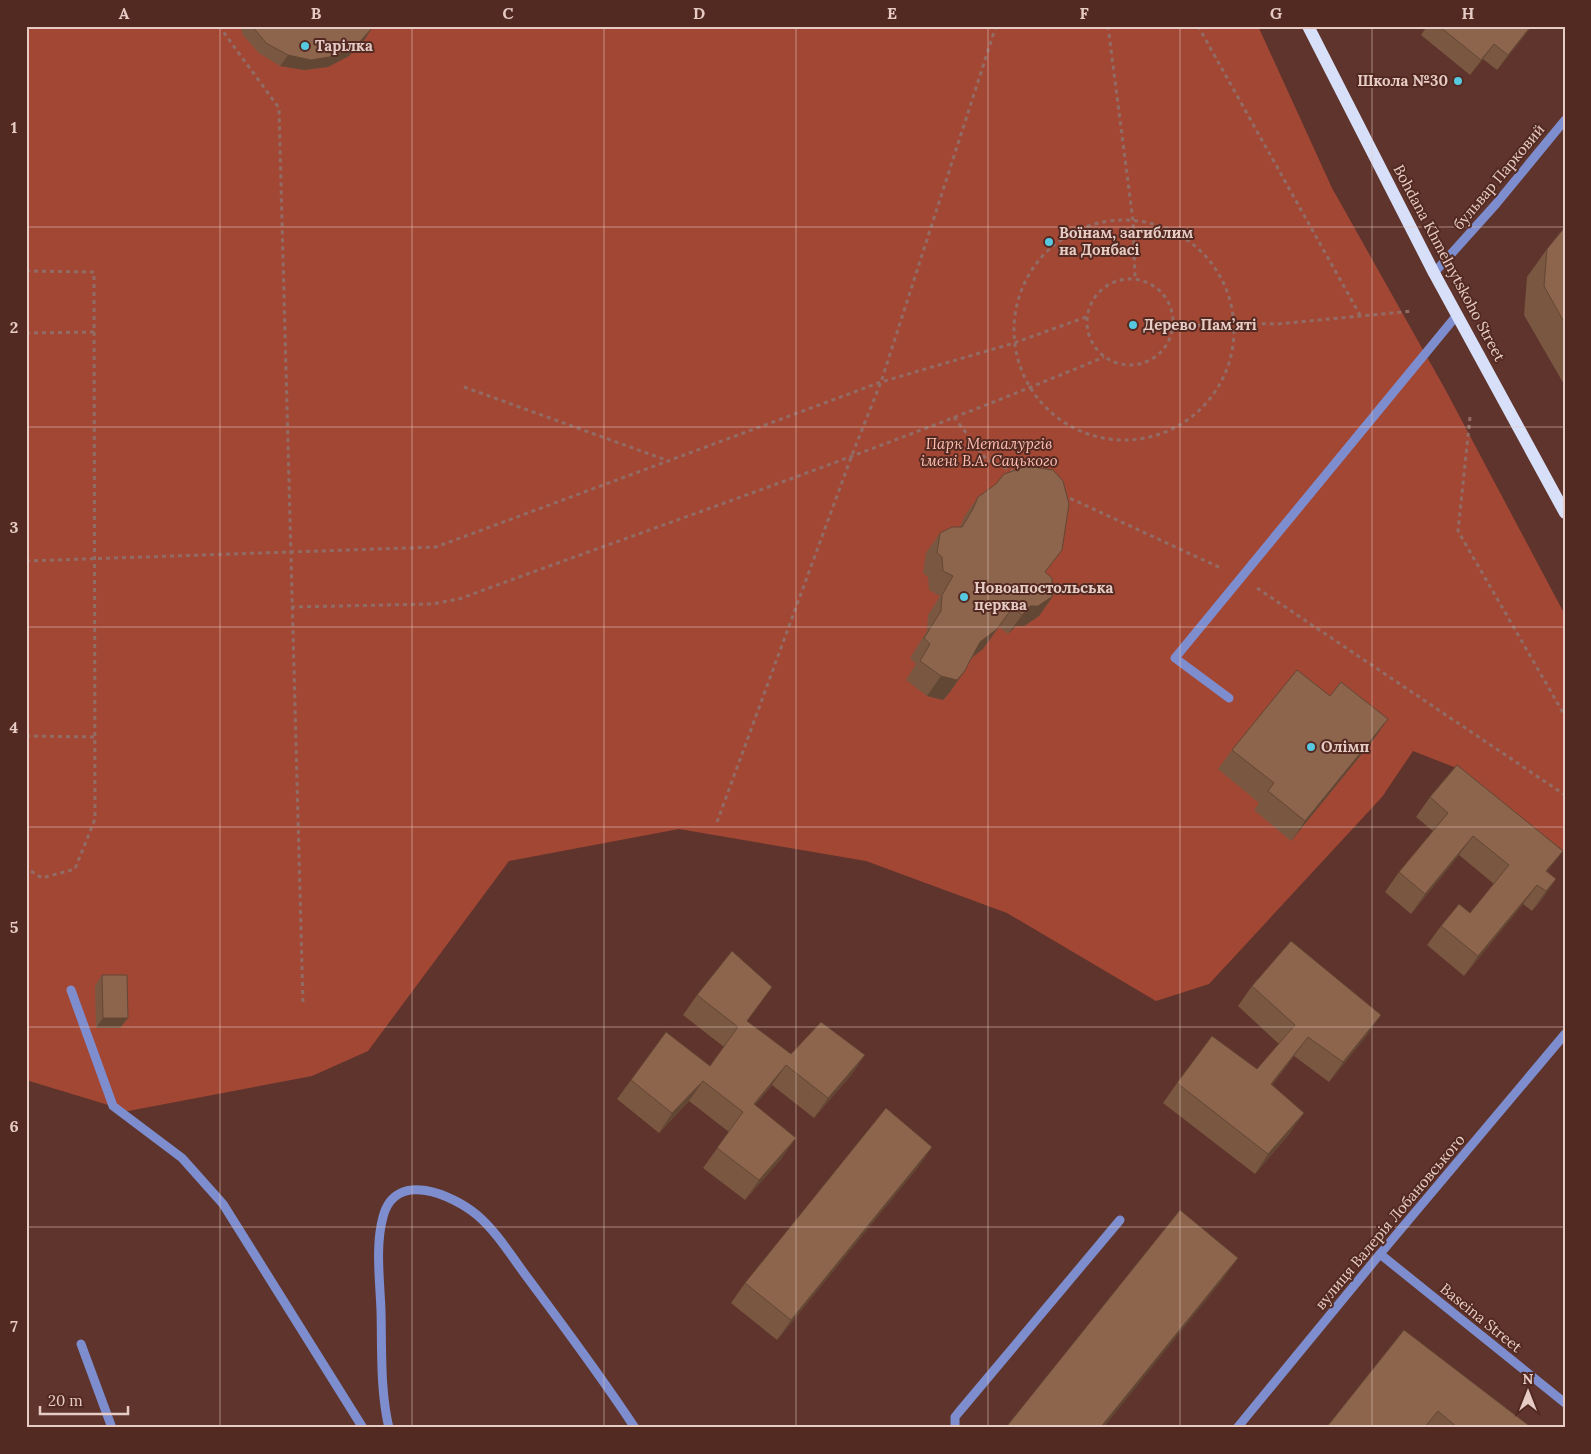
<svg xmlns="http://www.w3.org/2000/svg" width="1591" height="1454" font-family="Lora,serif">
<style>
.green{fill:#a34735}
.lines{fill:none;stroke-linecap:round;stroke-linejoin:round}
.path{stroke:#916c65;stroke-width:3;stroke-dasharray:4 4;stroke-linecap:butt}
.minor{stroke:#7d8dce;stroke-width:9}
.major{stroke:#d7dff9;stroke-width:12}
.wall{fill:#795741}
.shaded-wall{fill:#634735}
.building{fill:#8d654c;stroke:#634735}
.grid{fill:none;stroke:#e7ccc6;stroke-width:1;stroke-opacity:0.55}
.poi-dot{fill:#56c9e0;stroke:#532a22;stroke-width:2}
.labels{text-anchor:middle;stroke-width:4;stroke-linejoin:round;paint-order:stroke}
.poi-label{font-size:15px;font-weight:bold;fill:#e7ccc6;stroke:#532a22;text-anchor:start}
.street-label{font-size:15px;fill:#e7ccc6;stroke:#532a22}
.park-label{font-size:15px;font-style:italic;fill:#ffc0b2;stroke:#532a22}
.neatline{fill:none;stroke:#e7ccc6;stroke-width:2}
.grid-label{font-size:16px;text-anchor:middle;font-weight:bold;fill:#e7ccc6}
</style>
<rect width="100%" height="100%" fill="#5f342c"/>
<polygon class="green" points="26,26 1258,26 1332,188 1445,389 1565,615 1565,852 1459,769 1413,751 1382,797 1209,984 1156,1001 1007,913 866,861 679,829 509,861 368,1051 312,1076 128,1111 26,1080"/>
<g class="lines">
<g class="path">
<polyline points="219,26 279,108 303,1005"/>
<polyline points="1108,26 1133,221 1135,278"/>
<polyline points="1198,26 1360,315"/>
<circle cx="1124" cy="330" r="110"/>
<polyline points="26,271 94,272 95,819 75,869 42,878 26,868"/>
<circle cx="1130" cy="322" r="43"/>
<polyline points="1174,327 1233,323 1277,324 1413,311"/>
<polyline points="26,333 95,332"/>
<polyline points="464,387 666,460"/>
<polyline points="954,417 986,459 1015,472"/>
<polyline points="1470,417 1458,531 1565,716"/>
<polyline points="1063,495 1223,569"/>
<polyline points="26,561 436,547 881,382 1014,343 1086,317"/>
<polyline points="1257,588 1565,795"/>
<path d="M 291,607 L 432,604 L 459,599 C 674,520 892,446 1104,357"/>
<polyline points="26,736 95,737"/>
<polyline points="717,822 852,455 881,382 996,26"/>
</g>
<g class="minor">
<polyline points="1434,273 1496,204 1565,120"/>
<polyline points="1229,698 1175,658 1457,315"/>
<polyline points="71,990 113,1106 182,1158 223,1204 363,1428"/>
<polyline points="1380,1254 1565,1403"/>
<polyline points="81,1344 112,1428"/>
<path d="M 389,1428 C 380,1390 382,1350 381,1311 C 380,1281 375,1246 383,1217 C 395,1169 453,1195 477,1215 C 497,1232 512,1257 527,1277 C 564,1327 601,1376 635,1428"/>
<polyline points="955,1428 955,1417 959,1412 1120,1220"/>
<polyline points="1237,1428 1380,1254 1565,1034"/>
</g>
<polyline class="major" points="1308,26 1434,273 1565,513"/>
</g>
<g class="wall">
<polygon points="240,26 373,26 365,39 349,56 328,67 304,70 280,66 259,53 243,35"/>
<polygon points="1427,26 1532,26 1497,70 1483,59 1470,75 1421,35"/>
<polygon points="1565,227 1565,386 1524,315 1527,277 1547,249"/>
<polygon points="978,497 1046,573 1053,596 1039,616 1024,626 1016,626 1008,634 999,627 983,649 972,658 950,692 943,700 927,696 906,680 916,664 910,658 927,631 928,615 940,596 929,590 928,577 923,573 926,553 940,533 960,527 964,517"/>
<polygon points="1374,739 1291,841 1254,810 1259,803 1218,769 1232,750"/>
<polygon points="1430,797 1548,872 1556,879 1542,899 1532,911 1523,904 1464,976 1427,945 1441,926 1470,913 1494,884 1459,855 1411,914 1385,892 1399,872 1433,831 1416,817"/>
<polygon points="102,975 128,1018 120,1028 96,1028 95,986"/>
<polygon points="1252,986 1381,1015 1367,1035 1329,1082 1294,1056 1272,1085 1290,1133 1255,1174 1163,1103 1177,1083 1257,1069 1279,1044 1238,1006"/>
<polygon points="697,995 748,1022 791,1054 865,1055 851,1075 814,1118 772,1085 755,1105 782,1158 745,1200 703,1168 729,1132 689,1101 659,1133 617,1099 631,1080 710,1066 724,1047 683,1015"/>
<polygon points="932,1147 918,1167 777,1340 731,1303 745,1283"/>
<polygon points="1404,1330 1532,1428 1326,1428"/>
</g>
<g class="shaded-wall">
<polygon points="1531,26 1532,26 1497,70 1508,55"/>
<polygon points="372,28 365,39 349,56 328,67 304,70 280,66 288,55"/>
<polygon points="1494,44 1483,59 1470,75 1481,60"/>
<polygon points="1053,596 1039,616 1024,626 1016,626 1008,634 1022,615 1030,606"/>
<polygon points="1013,607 983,649 966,662 980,642"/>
<polygon points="964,672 950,692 943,700 927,696 941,676"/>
<polygon points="1388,719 1374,739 1291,841 1305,821"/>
<polygon points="1473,836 1459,855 1411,914 1425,894"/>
<polygon points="1563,851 1523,904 1464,976 1478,956"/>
<polygon points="1556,879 1542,899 1532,911 1546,891"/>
<polygon points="1381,1015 1367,1035 1329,1082 1343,1062"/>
<polygon points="103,1018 128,1018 120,1028 96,1028"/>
<polygon points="1308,1037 1294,1056 1257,1104 1271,1084"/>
<polygon points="865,1055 851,1075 814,1118 828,1098"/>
<polygon points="786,1065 772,1085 740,1123 754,1104"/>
<polygon points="703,1081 689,1101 659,1133 672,1113"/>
<polygon points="1304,1113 1290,1133 1255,1174 1268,1154"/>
<polygon points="796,1138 782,1158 745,1200 759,1180"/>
<polygon points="932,1147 918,1167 777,1340 791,1320"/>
<polygon points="1238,1258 1224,1278 1103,1428 1100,1428"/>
</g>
<g class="building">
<polygon points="252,26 373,26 372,28 356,46 335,56 311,60 288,55 266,43"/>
<polygon points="1439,26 1531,26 1508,55 1494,44 1481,60"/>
<polygon points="1565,227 1565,324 1544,286 1547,249"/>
<polygon points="1027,466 1053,470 1063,481 1069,504 1062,550 1045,572 1052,578 1053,596 1038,606 1030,606 1022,615 1013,607 997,629 980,642 964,672 957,680 941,676 920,661 930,644 924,638 941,611 942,595 953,576 943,571 942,557 937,553 940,533 952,527 962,527 973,509 978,497 996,484 1004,474"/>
<polygon points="1297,670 1330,696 1341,682 1388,719 1305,821 1268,791 1274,783 1232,750"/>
<polygon points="1457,765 1563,851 1546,871 1556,879 1546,891 1537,885 1478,956 1441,926 1459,904 1470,913 1509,865 1473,836 1425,894 1399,872 1448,813 1430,797"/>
<polygon points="1291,941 1381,1015 1343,1062 1308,1037 1271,1084 1304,1113 1268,1154 1177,1083 1212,1036 1257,1069 1295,1025 1252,986"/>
<polygon points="732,951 772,987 747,1021 791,1054 821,1022 865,1055 828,1098 786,1065 754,1104 796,1138 759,1180 717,1148 743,1112 703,1081 672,1113 631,1080 666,1032 710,1066 738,1027 697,995"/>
<polygon points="102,975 127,975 128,1018 103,1018"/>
<polygon points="886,1108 932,1147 791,1320 745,1283"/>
<polygon points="1180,1210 1238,1258 1100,1428 1009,1428 1007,1426"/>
<polygon points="1404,1330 1532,1428 1458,1428 1438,1411 1424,1428 1326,1428"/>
</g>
<path class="grid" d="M 220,26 L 220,1428M 412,26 L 412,1428M 604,26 L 604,1428M 796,26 L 796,1428M 988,26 L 988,1428M 1180,26 L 1180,1428M 1372,26 L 1372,1428M 26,227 L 1565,227M 26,427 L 1565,427M 26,627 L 1565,627M 26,827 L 1565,827M 26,1027 L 1565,1027M 26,1227 L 1565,1227"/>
<g class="poi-dot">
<circle cx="305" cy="46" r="5"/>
<circle cx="1458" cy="81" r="5"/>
<circle cx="1049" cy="242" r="5"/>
<circle cx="1133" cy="325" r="5"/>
<circle cx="964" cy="597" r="5"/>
<circle cx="1311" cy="747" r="5"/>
</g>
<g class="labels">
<g class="poi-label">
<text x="315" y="51">Тарілка</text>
<text x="1448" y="86" text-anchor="end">Школа №30</text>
<text x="1059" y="238">Воїнам, загиблим<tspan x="1059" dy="17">на Донбасі</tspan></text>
<text x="1143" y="330">Дерево Пам’яті</text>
<text x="974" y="593">Новоапостольська<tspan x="974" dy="17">церква</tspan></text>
<text x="1321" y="752">Олімп</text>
</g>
<g class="street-label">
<text transform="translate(1499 177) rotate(-50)" y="5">бульвар Парковий</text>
<text transform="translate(1449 263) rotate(62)" y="5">Bohdana Khmelnytskoho Street</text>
<text transform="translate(1390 1222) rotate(-50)" y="5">вулиця Валерія Лобановського</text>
<text transform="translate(1481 1318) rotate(39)" y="5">Baseina Street</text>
</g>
<g class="park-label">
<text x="989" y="449">Парк Металургів<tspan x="989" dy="17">імені В.А. Сацького</tspan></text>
</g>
</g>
<rect width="1591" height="1454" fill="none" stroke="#532a22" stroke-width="55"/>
<g transform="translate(1528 1392)" stroke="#532a22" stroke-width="4" paint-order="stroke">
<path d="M0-4L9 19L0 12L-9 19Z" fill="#e7ccc6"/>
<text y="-8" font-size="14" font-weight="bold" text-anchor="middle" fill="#e7ccc6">N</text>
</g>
<path d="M40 1406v8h88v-8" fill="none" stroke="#e7ccc6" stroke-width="2.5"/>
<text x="48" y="1406" font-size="15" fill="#e7ccc6" stroke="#532a22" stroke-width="4" paint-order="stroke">20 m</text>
<rect x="28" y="28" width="1536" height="1398" class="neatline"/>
<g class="grid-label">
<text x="124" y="19">A</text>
<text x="316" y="19">B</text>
<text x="508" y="19">C</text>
<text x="699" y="19">D</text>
<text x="892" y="19">E</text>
<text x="1084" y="19">F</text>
<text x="1276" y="19">G</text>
<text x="1468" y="19">H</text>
<text x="14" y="133">1</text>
<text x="14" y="333">2</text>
<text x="14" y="533">3</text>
<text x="14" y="733">4</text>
<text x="14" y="933">5</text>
<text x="14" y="1132">6</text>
<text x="14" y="1332">7</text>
</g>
</svg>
